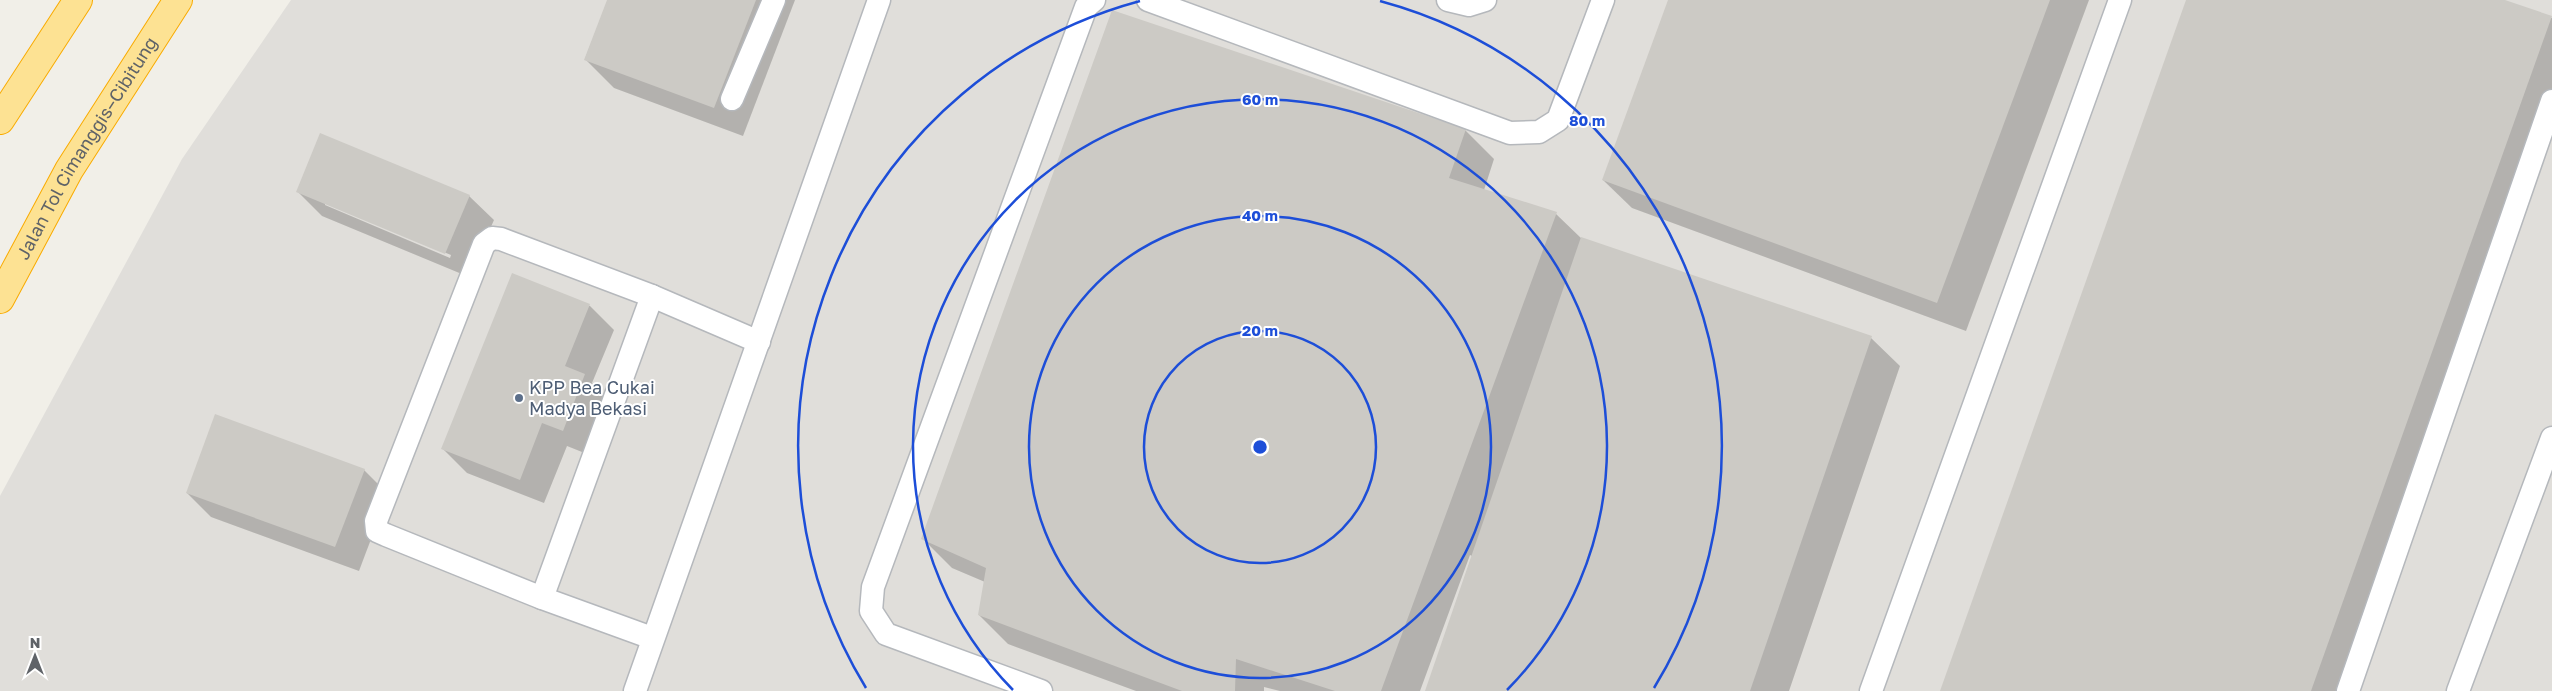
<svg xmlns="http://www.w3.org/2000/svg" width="2552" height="691" font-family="'Golos Text',sans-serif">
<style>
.industrial{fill:#e0deda}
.shadow{fill:#0003;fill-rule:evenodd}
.building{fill:#cccac5}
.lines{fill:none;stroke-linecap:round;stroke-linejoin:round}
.lane-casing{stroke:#b5b8bc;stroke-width:25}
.highway-casing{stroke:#f9ab00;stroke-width:30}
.lane{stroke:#fff;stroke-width:22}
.highway{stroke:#fde293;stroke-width:28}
.ring{fill:none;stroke:#1d4ed8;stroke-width:2.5}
.service-dot{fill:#5c6f8a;stroke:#fff;stroke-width:2}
.labels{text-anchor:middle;stroke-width:4;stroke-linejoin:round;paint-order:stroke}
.street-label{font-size:18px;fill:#5f6368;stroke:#fff}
.service-label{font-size:18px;fill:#4e5e75;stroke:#fff;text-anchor:start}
.centre{fill:#1d4ed8;stroke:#fff;stroke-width:2.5}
.ring-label{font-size:15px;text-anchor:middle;font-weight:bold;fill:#1d4ed8;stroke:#fff;stroke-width:4;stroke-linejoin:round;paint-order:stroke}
</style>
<rect width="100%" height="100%" fill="#f1efe8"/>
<polygon class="industrial" points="291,0 2552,0 2552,691 0,691 0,496 182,159"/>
<g class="shadow">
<polygon points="608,0 795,0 743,136 614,88 585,59"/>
<polygon points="1669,0 2089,0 1966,331 1632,208 1603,180"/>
<polygon points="2188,0 2502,0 2552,18 2552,124 2350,691 1942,691"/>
<polygon points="1465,130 1494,159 1484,190 1556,214 1582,239 1871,338 1900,366 1789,691 1426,691 1472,556 1470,555 1420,691 1280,691 1264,687 1264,691 1136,691 1008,644 979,615 985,582 952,568 923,539"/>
<path d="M 298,192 L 469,196 L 494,220 L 469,277 L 322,216 ZM 325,203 L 451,255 L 450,258 L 325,205 Z"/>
<polygon points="512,275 590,306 614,330 592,383 609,399 587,454 567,446 544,503 467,473 443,449"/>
<polygon points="364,470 388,494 359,571 211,517 187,493"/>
</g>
<g class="building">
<polygon points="607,0 756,0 714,108 584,60"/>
<polygon points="1668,0 2050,0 1937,303 1602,180"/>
<polygon points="2186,0 2505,0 2552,16 2311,691 1940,691"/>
<polygon points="1112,10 1466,129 1449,178 1557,212 1381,691 1335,691 1236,659 1235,691 1182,691 978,615 986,568 921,539"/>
<polygon points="320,133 470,195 445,254 296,192"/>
<polygon points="1581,237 1872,336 1750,691 1425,691"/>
<polygon points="512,273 590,304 565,366 585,374 563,431 542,423 520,480 441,449"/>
<polygon points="215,414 365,469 335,547 186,493"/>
</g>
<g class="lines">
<defs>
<g id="lane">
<polyline points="1148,0 1510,133 1539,132 1558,120 1603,0"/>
<polyline points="1448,0 1469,5 1485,0"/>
<polyline points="732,99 774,0"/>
<polyline points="542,598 652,296"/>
<polyline points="652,638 542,598 386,535 377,531 376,521 484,244 492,238 501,239 652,296 759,342"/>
<polyline points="635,691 879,0"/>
<polyline points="1041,691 886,634 871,611 873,587 1086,7 1094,0"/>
<polyline points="1871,691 2120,0"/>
<polyline points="2348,691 2552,101"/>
<polyline points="2458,691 2552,438"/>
</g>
<g id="highway">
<polyline points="0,120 78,0"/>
<path id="s1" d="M 0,299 L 69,170 L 178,0"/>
</g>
</defs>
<use href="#lane" class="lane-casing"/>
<use href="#highway" class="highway-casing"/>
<use href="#lane" class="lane"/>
<use href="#highway" class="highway"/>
</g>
<g class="ring">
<circle cx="1260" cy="447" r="116"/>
<circle cx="1260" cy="447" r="231"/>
<path d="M1013 690A347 347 0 1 1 1507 690"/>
<path d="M866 688A462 462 0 0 1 1140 1M1380 1A462 462 0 0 1 1654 688"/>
</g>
<circle class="service-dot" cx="519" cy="398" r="5"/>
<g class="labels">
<g class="street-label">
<text dy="6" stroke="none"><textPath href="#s1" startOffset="174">Jalan Tol Cimanggis–Cibitung</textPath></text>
</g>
<g class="service-label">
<text x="529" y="394">KPP Bea Cukai<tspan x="529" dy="21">Madya Bekasi</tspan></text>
</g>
</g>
<circle cx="1260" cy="447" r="8" class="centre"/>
<g class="ring-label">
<text x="1260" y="105">60 m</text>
<text x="1587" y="126">80 m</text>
<text x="1260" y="221">40 m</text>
<text x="1260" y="336">20 m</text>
</g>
<g transform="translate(35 656)" stroke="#ffffff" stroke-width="4" paint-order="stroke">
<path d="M0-4L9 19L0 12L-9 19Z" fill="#5f6368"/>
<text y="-8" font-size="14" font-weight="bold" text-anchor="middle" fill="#5f6368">N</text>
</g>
</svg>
